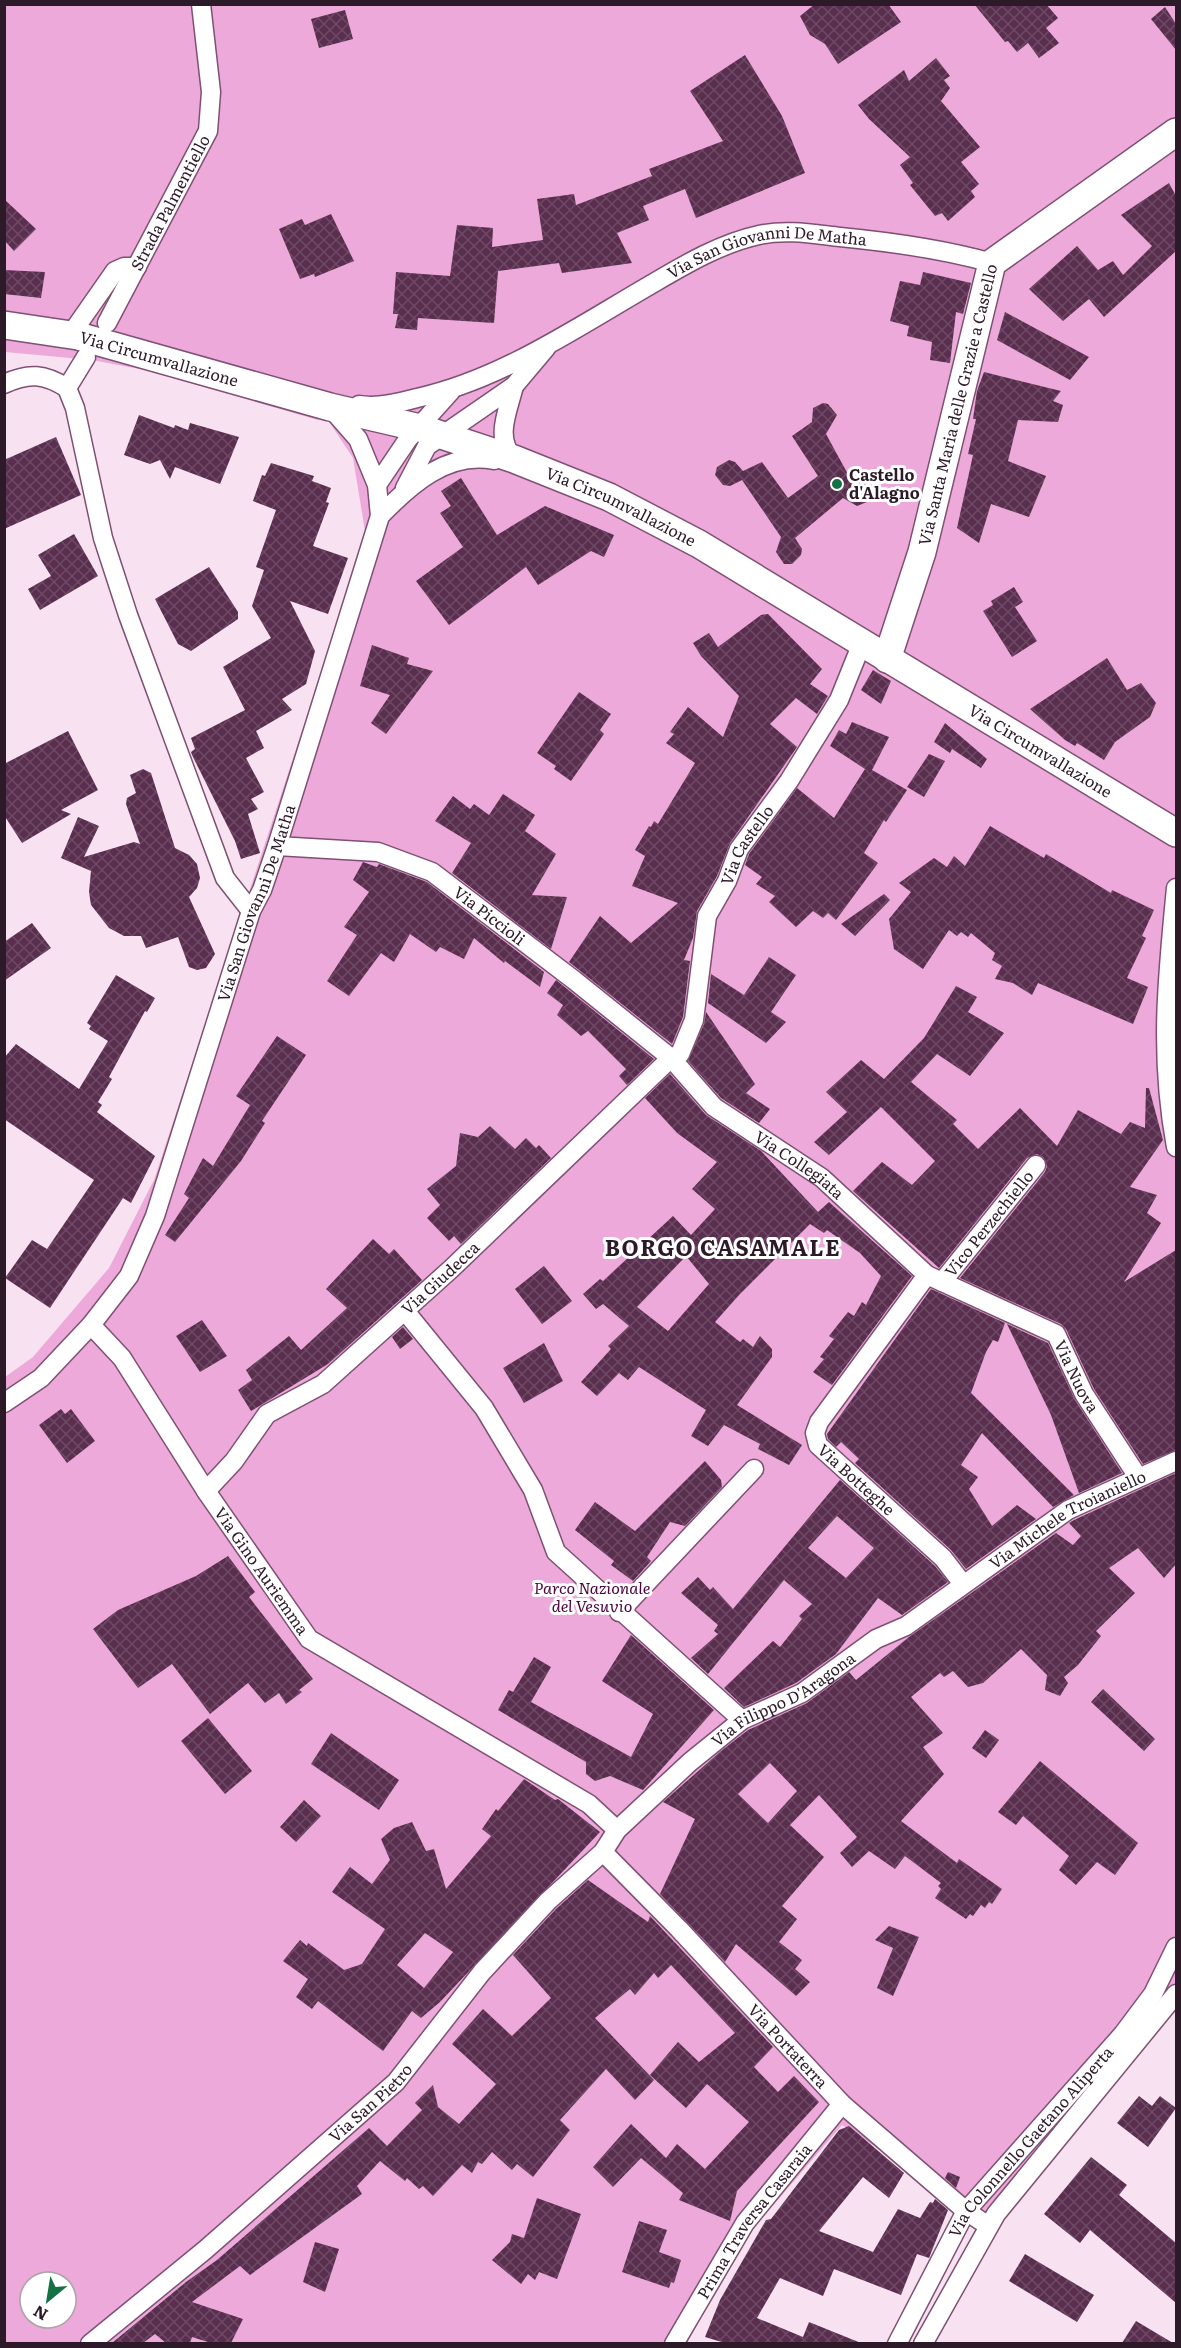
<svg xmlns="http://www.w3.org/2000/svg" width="1181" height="2348" font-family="Literata,serif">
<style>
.park{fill:#eca9da;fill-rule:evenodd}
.building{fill:url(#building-cross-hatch);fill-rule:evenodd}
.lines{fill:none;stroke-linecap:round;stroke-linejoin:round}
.street-casing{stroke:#7f5073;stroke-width:21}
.secondary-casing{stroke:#7f5073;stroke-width:30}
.street{stroke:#fff;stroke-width:18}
.secondary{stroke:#fff;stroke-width:27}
.poi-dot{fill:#147045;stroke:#fff;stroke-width:2}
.labels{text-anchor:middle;stroke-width:6;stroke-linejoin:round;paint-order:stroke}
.street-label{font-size:16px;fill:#2d1a28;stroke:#fff}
.poi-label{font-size:16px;font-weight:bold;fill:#2d1a28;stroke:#fff;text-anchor:start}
.park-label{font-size:16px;font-style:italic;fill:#4a053e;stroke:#fff}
.district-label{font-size:22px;font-weight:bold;letter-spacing:1.5px;fill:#2d1a28;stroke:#fff}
</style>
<defs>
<pattern id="building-cross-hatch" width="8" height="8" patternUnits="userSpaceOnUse" patternTransform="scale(1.5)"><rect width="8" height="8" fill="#592e4f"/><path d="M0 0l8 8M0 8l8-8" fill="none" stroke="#6e4a65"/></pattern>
</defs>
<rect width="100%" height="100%" fill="#f8e2f1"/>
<path class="park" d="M 5,5 L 1176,5 L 1176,2004 L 995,2225 L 842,2125 L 745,2238 L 687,2343 L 5,2344 L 5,1377 L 33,1357 L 109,1268 L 154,1180 L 366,537 L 353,458 L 324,414 L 318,420 L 145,370 L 92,360 L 5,352 ZM 30,2282 L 66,2282 L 66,2318 L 30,2318 Z"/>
<g class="building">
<polygon points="815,4 888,4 901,22 838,64 825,44 810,35 800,16"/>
<polygon points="974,4 1046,4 1058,18 1046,28 1059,43 1039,58 1028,43 1017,52 1008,41 1005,42"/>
<polygon points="1165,7 1176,24 1176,50 1151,19"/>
<polygon points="345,10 353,39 319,48 311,19"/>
<polygon points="745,55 782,116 805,173 696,218 685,189 643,206 649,220 617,233 632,263 562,273 559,263 498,271 494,323 418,318 417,330 395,328 398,314 393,314 396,272 450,276 457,225 493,228 492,247 543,240 537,199 574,194 576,205 652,176 649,169 723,141 690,91"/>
<polygon points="936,58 950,76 944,80 950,88 941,101 980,147 961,162 979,184 971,191 975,197 948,221 942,213 935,216 910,185 913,183 900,165 910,157 869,119 858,105 904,70 909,81"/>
<polygon points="1169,183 1176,196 1176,251 1104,317 1089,299 1063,321 1029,289 1077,246 1098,270 1113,261 1123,275 1152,246 1121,215"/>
<polygon points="4,199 36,229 14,251 4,240"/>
<polygon points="331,214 354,261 315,277 314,274 300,279 279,229 302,219 305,225"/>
<polygon points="4,270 45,272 41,298 4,294"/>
<polygon points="923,272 971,283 963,314 956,312 950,363 930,360 932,342 907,336 909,326 890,321 900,281 920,285"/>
<polygon points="1005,312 1089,357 1070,380 997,340"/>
<polygon points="984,372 1061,391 1053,401 1063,405 1058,422 1018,420 1008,461 1046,476 1029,517 991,504 979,543 957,528 973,455 968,454 976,419 973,419 977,391"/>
<polygon points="823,403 828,404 837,415 826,434 850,478 869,486 870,497 867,502 857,506 843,498 795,538 802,549 801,555 792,564 784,564 776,552 781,537 742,480 730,486 723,485 715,475 717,467 729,460 735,462 743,471 762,462 788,498 818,476 792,436 812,422 813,408"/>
<polygon points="139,415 174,428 175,425 188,430 190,423 239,437 220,484 175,467 170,479 160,460 150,464 124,455"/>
<polygon points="56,437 81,495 4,529 4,460"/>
<polygon points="271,463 314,476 312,481 331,488 326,502 329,503 313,546 348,558 328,614 290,601 315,651 306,684 282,699 292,710 256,731 264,748 246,758 264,792 251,799 258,809 248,814 260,853 241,859 235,841 192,755 191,752 195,749 191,738 245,710 223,667 271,638 252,606 264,570 256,567 276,510 253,501 262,475 265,476"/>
<polygon points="461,478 497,535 545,506 614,535 604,557 591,551 538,585 526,567 449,625 416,581 463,547 440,513 451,506 441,491"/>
<polygon points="74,534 98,576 40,610 28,589 51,576 38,555"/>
<polygon points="209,567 238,612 238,619 191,651 178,644 155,599"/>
<polygon points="1014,587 1023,602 1015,607 1037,641 1012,657 983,611 993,605 991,601"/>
<polygon points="768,614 822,669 810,684 828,696 817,714 796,698 770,724 797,747 730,843 717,876 697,911 693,938 684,960 690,961 683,1017 672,1044 569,962 600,916 631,943 678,903 632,886 645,856 635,850 649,826 651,827 654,821 658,824 695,763 666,743 674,734 670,732 688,707 723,737 739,696 701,656 693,643 709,633 718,647 761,615"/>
<polygon points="372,645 409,658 407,664 433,671 386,734 371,723 390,695 360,686"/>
<polygon points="1107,658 1127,690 1141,683 1156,703 1150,717 1115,742 1104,760 1077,743 1075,746 1065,740 1030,709"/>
<polygon points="873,670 891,681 881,704 861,690"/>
<polygon points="579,692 611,714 600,730 604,734 571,781 554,769 556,766 537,753"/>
<polygon points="852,722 889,737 872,770 907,790 886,822 884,820 864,853 878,863 836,920 828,913 823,918 813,911 796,927 769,902 775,896 756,884 762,877 745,865 749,854 797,788 834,818 865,769 830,746 839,730 846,734"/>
<polygon points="945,723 987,759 981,768 952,749 950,753 934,742"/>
<polygon points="68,731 98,790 61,810 71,814 22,843 4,815 4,764"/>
<polygon points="929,754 945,761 924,797 907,787"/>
<polygon points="143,769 151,773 175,848 189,855 197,864 200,878 197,888 189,897 215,954 206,968 197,970 189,967 178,937 146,948 141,936 124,936 109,928 91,905 89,892 91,871 61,858 78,817 99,826 84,857 134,842 140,844 126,804 127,798 136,793 130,775"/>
<polygon points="503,794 535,815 525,831 556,854 532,895 567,897 551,949 452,873 471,843 435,821 453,796 470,809 474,804 489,815"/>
<polygon points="990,826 1044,858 1046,854 1111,893 1112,890 1154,910 1142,936 1146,938 1127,978 1148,987 1133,1024 1038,983 1032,995 1013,983 995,979 1002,966 992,960 995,953 971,933 968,937 961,932 957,936 949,930 923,969 894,949 889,919 911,892 899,883 934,858 947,867 954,856 965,866"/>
<polygon points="363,862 377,867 379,864 427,882 544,972 540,987 505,961 504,963 474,938 464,959 440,947 436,952 410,934 394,962 381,953 349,996 327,981 357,935 344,927 369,892 353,880"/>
<polygon points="884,894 890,900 855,936 841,924"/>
<polygon points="32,923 51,948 4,981 4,942"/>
<polygon points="769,957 796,975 771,1012 786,1022 766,1043 708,1003 711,974 744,995"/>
<polygon points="116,975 155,998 147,1012 145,1011 109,1077 112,1079 98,1102 102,1105 97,1112 155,1156 131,1203 123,1198 50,1308 5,1278 32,1240 47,1249 94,1180 4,1119 4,1058 16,1044 79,1089 108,1041 89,1029 91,1026 87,1023"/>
<polygon points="556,980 654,1059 627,1085 619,1076 626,1069 588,1031 581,1036 557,1015 563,1005 547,993"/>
<polygon points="956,986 977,997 968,1012 1004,1033 970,1076 937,1054 911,1082 957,1120 953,1124 978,1149 1020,1108 1057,1146 1078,1110 1121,1134 1130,1122 1145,1128 1146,1088 1149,1088 1163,1140 1130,1187 1157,1195 1147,1213 1161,1223 1124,1282 1176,1250 1176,1450 1143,1464 1094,1389 1066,1329 1061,1324 960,1278 1045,1172 1047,1166 1043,1157 1037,1154 1027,1158 939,1268 853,1191 882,1162 912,1185 935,1161 881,1107 829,1155 814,1142 847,1112 826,1092 861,1060 884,1079 924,1038"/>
<polygon points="706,1012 755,1084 746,1093 770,1109 759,1123 721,1098 688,1061 704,1024"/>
<polygon points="277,1036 306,1055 262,1121 265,1123 241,1161 175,1242 165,1235 189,1198 184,1194 203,1158 213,1166 250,1105 236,1096"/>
<path d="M 670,1074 L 706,1115 L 761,1151 L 818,1212 L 829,1202 L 912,1276 L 832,1385 L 813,1372 L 824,1359 L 820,1357 L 834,1339 L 829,1336 L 848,1312 L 854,1316 L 862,1302 L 866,1305 L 881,1276 L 860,1253 L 827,1230 L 824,1233 L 810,1224 L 739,1295 L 715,1322 L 740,1342 L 743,1339 L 753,1347 L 760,1336 L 772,1349 L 772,1357 L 737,1405 L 802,1445 L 789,1465 L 758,1449 L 760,1444 L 724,1425 L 708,1446 L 691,1436 L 706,1410 L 639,1367 L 628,1380 L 619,1373 L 597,1396 L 581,1382 L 611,1349 L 608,1346 L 629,1326 L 603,1304 L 596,1309 L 583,1294 L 600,1279 L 603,1281 L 673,1216 L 691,1235 L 715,1209 L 692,1189 L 717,1162 L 677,1133 L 645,1098 ZM 686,1256 L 709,1284 L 668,1331 L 637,1307 Z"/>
<polygon points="490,1126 515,1149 526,1138 536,1148 539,1145 551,1158 461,1244 454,1236 449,1241 427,1218 440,1205 427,1189 456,1166 460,1133 478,1137"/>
<polygon points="373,1239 389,1254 394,1249 422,1280 328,1364 251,1411 238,1390 252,1380 246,1370 289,1336 301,1350 347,1308 326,1289"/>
<polygon points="544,1266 572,1301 542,1324 515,1289"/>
<polygon points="931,1289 1005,1323 998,1342 993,1340 986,1352 971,1393 1074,1495 1053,1507 982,1433 961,1465 978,1477 969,1489 992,1526 1017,1505 1036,1519 966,1569 951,1550 855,1463 859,1459 841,1442 836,1447 828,1439 827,1434"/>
<polygon points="202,1320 227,1356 200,1372 176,1336"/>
<polygon points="1007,1324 1048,1343 1075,1400 1122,1473 1079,1493 1051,1415"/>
<polygon points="403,1327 413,1339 400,1349 392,1337"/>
<polygon points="544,1343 563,1381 524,1403 503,1368"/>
<polygon points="61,1409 65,1414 71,1409 95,1441 67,1463 39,1425"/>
<polygon points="705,1461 721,1480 722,1487 685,1526 670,1522 647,1557 651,1561 633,1581 611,1565 614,1561 575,1530 595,1502 635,1531"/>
<path d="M 1176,1473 L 1176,1564 L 1164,1578 L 1138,1548 L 1109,1568 L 1135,1593 L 1096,1631 L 1101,1636 L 1078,1665 L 1064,1677 L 1068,1683 L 1060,1696 L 1045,1690 L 1047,1675 L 1021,1649 L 983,1683 L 968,1687 L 953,1671 L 944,1677 L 940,1673 L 911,1697 L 943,1733 L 923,1747 L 944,1774 L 901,1821 L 957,1863 L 959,1859 L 1002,1889 L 992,1904 L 989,1902 L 985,1908 L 981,1905 L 973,1916 L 970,1914 L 966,1919 L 935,1898 L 941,1889 L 938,1886 L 941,1883 L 905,1856 L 895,1869 L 869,1851 L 852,1867 L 840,1853 L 857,1837 L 819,1795 L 790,1825 L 824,1857 L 782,1906 L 797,1919 L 779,1942 L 802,1960 L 795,1969 L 810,1982 L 796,1996 L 736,1944 L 725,1962 L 660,1894 L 695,1819 L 663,1802 L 721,1751 L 748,1730 L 807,1703 L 849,1672 L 856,1680 L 909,1637 L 1056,1533 L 1073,1545 L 1081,1536 L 1069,1523 L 1074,1520 ZM 770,1763 L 797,1791 L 768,1823 L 738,1794 Z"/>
<path d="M 840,1480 L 935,1566 L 948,1582 L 902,1615 L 878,1598 L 836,1654 L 796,1683 L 744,1707 L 724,1688 L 773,1641 L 780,1647 L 802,1619 L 799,1616 L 812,1604 L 784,1580 L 708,1674 L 691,1658 L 718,1634 L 714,1631 L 718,1625 L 681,1593 L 698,1577 L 710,1590 L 713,1587 L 733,1609 ZM 837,1516 L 874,1548 L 846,1578 L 808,1548 Z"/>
<polygon points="228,1556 255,1592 249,1597 313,1679 299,1690 302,1692 286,1704 279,1693 265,1703 248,1683 210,1714 172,1664 138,1688 93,1629 118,1610 196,1576"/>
<polygon points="631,1635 714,1710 643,1790 610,1776 595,1781 586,1774 586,1762 498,1710 509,1690 513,1692 534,1657 551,1667 531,1702 631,1757 653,1714 602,1681"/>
<polygon points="1103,1689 1155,1739 1144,1751 1091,1702"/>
<polygon points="208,1718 252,1771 225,1794 181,1741"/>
<polygon points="985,1730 999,1740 986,1758 972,1748"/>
<polygon points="331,1733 399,1780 379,1810 311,1764"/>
<polygon points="1040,1761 1138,1843 1115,1875 1097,1862 1076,1885 1059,1870 1069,1856 1023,1816 1016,1825 998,1812"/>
<path d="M 524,1779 L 555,1800 L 558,1799 L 600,1832 L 440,2002 L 421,2018 L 412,2011 L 383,2051 L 318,2001 L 312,2009 L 296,1997 L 308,1979 L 283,1961 L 300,1940 L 307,1946 L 308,1943 L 344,1970 L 362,1964 L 385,1929 L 332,1892 L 350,1867 L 372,1884 L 390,1860 L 381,1839 L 394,1828 L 412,1822 L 426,1851 L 434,1849 L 446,1889 L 491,1836 L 482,1829 L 496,1809 L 498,1811 ZM 425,1933 L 453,1952 L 424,1988 L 397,1965 Z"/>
<polygon points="304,1800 321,1816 296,1842 280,1827"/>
<polygon points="588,1880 648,1922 650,1916 773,2047 754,2067 778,2092 794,2076 819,2102 737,2191 730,2221 679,2200 683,2193 641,2158 613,2187 593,2167 631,2124 666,2158 677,2144 705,2169 749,2122 707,2084 686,2108 650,2075 678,2042 699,2062 735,2033 671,1965 658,1978 654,1973 635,1995 630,1989 595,2018 654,2080 635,2100 606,2069 560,2120 570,2130 533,2177 517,2164 512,2170 492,2152 482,2164 478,2162 472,2173 462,2165 433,2196 423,2186 419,2189 407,2178 405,2181 380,2161 357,2186 362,2194 250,2275 240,2266 192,2302 243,2319 231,2343 211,2343 192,2337 190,2343 166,2343 155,2334 143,2343 112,2343 186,2282 217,2260 369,2128 387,2146 422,2110 415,2103 433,2085 438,2107 459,2124 496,2084 452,2044 483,2009 512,2036 551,1998 513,1955 556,1909"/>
<polygon points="889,1926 919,1937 893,1996 877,1988 893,1948 875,1940"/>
<polygon points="1139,2096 1152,2106 1160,2096 1176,2108 1148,2147 1117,2123"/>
<polygon points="849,2126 904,2173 889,2198 863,2177 819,2231 873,2252 898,2209 920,2218 930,2202 933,2203 935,2199 948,2210 929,2258 917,2254 901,2295 834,2269 823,2296 780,2278 757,2318 803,2337 809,2322 861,2343 725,2343 705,2337 720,2300 766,2220 771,2219 839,2130"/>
<polygon points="1091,2157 1127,2185 1119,2195 1176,2243 1176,2303 1090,2230 1080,2243 1044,2214"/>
<polygon points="948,2172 960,2177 956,2188 945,2178"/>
<polygon points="537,2198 581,2214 557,2279 539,2272 535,2280 528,2274 521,2284 492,2260 510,2242 512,2234 524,2238"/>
<polygon points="639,2221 667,2230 659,2252 681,2260 674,2283 671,2282 669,2288 622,2272"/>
<polygon points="315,2242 339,2249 325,2292 303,2282"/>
<polygon points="1025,2254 1094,2295 1077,2322 1009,2281"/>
<polygon points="1136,2321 1173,2343 1122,2343"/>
</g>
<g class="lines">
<defs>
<g id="street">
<path id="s1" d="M 107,323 L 208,131 L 211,92 L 201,4"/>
<polyline points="71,334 115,271 124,267 137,267"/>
<path d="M 4,384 C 29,372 45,374 67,388"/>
<polyline points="67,388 75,408 103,538 128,615 225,878 251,911"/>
<polyline points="67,388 86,357"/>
<path id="s2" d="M 359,405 C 378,408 398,403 417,398 C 499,380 573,330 645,288 C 681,267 718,244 759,235 C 786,229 813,234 840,237 C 891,242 943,249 992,263"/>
<polyline points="330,407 358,439 377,485 380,516"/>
<path d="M 514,459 C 494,438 508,411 514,386"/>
<polyline points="377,485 408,439 451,391"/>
<polyline points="405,488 427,446 514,386 546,348"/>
<path id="s3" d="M 277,846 L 378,852 L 432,872 L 574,980 L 671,1058 L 714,1107 L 822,1178 L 927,1275 L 1056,1334 L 1084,1394 L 1138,1477"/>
<path d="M 1176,888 C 1167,979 1159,1056 1176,1147"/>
<path id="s4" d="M 927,1275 L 819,1422 L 815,1433 L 818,1445 L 943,1558 L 963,1584"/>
<path id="s5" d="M 942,1282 L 1036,1165"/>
<polyline points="405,1311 484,1408 533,1490 556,1552 742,1720"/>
<path id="s6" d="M 91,1325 L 122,1358 L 206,1491 L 309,1639 L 589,1804 L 617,1830"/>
<path id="s7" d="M 4,1403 L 41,1378 L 91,1325 L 129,1276 L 155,1216 L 251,911 L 262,890 L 277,846 L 380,516 C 410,485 447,451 494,460"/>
<path id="s8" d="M 206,1491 L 234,1461 L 267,1414 L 323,1384 L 333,1375 L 451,1269 L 671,1058 L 680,1054 L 694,1020 L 707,916 L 727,881 L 739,849 L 789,781 L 839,700 L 862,643"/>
<polyline points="619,1612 754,1469"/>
<path id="s9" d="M 603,1852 L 679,1929 L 842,2104 L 966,2211 L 987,2225"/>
<path id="s10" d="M 90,2344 L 205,2250 L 396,2082 L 482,1972 L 548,1901 L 603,1852 L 617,1830 L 690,1762 L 742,1720 L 802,1693 L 876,1639 L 906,1626 L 1068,1510 L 1176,1461"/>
<path id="s11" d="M 674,2344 L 745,2223 L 842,2104"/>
<path id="s12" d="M 897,2344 L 966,2211 L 1123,2034 L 1153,1994 L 1176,1947"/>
<polyline points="923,2344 996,2214 1176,1994"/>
</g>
<g id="secondary">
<path id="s13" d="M 4,325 L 78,336 L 330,407 L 420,428 L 514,459 L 609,497 L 699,544 L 1176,833"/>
<path id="s14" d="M 887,659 L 922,552 L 992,263 L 1176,132"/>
</g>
</defs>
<use href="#street" class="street-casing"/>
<use href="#secondary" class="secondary-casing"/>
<use href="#street" class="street"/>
<use href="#secondary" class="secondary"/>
</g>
<circle class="poi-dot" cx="837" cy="484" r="6"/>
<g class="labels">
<g class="street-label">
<text dy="6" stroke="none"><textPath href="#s1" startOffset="136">Strada Palmentiello</textPath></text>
<text dy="6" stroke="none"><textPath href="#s2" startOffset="444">Via San Giovanni De Matha</textPath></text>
<text dy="6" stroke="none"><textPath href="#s13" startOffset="159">Via Circumvallazione</textPath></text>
<text dy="6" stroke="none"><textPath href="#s14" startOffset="264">Via Santa Maria delle Grazie a Castello</textPath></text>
<text dy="6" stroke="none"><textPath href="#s13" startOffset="645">Via Circumvallazione</textPath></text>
<text dy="6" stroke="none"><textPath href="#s13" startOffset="1131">Via Circumvallazione</textPath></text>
<text dy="6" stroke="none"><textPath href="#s8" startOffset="872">Via Castello</textPath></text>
<text dy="6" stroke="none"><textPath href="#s7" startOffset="574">Via San Giovanni De Matha</textPath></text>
<text dy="6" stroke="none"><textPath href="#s3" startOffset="231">Via Piccioli</textPath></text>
<text dy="6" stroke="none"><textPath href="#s3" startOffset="630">Via Collegiata</textPath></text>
<text dy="6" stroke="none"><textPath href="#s5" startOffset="75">Vico Perzechiello</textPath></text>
<text dy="6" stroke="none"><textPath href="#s8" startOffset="320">Via Giudecca</textPath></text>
<text dy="6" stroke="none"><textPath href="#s3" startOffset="988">Via Nuova</textPath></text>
<text dy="6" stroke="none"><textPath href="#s4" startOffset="258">Via Botteghe</textPath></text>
<text dy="6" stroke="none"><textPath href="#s10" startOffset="1290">Via Michele Troianiello</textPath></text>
<text dy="6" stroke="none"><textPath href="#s6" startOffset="300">Via Gino Auriemma</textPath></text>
<text dy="6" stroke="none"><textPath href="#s10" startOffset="952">Via Filippo D'Aragona</textPath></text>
<text dy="6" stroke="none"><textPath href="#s9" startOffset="268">Via Portaterra</textPath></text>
<text dy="6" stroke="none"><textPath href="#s10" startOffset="370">Via San Pietro</textPath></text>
<text dy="6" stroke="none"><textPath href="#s12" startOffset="244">Via Colonnello Gaetano Aliperta</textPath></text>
<text dy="6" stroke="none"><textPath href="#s11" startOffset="147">Prima Traversa Casaraia</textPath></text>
</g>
<g class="poi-label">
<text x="849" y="481">Castello<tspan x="849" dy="18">d'Alagno</tspan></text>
</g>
<g class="park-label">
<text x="592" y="1594">Parco Nazionale<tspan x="592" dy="18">del Vesuvio</tspan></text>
</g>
<g class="district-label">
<text x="723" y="1256">BORGO CASAMALE</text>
</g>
</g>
<rect width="1181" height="2348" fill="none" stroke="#2d1a28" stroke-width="12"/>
<g transform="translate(48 2300) rotate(210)"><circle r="28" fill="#ffffff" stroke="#aba3a9" stroke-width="1.5"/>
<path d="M0-4.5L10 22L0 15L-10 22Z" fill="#147045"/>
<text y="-9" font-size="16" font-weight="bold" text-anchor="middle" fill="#2d1a28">N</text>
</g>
</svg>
